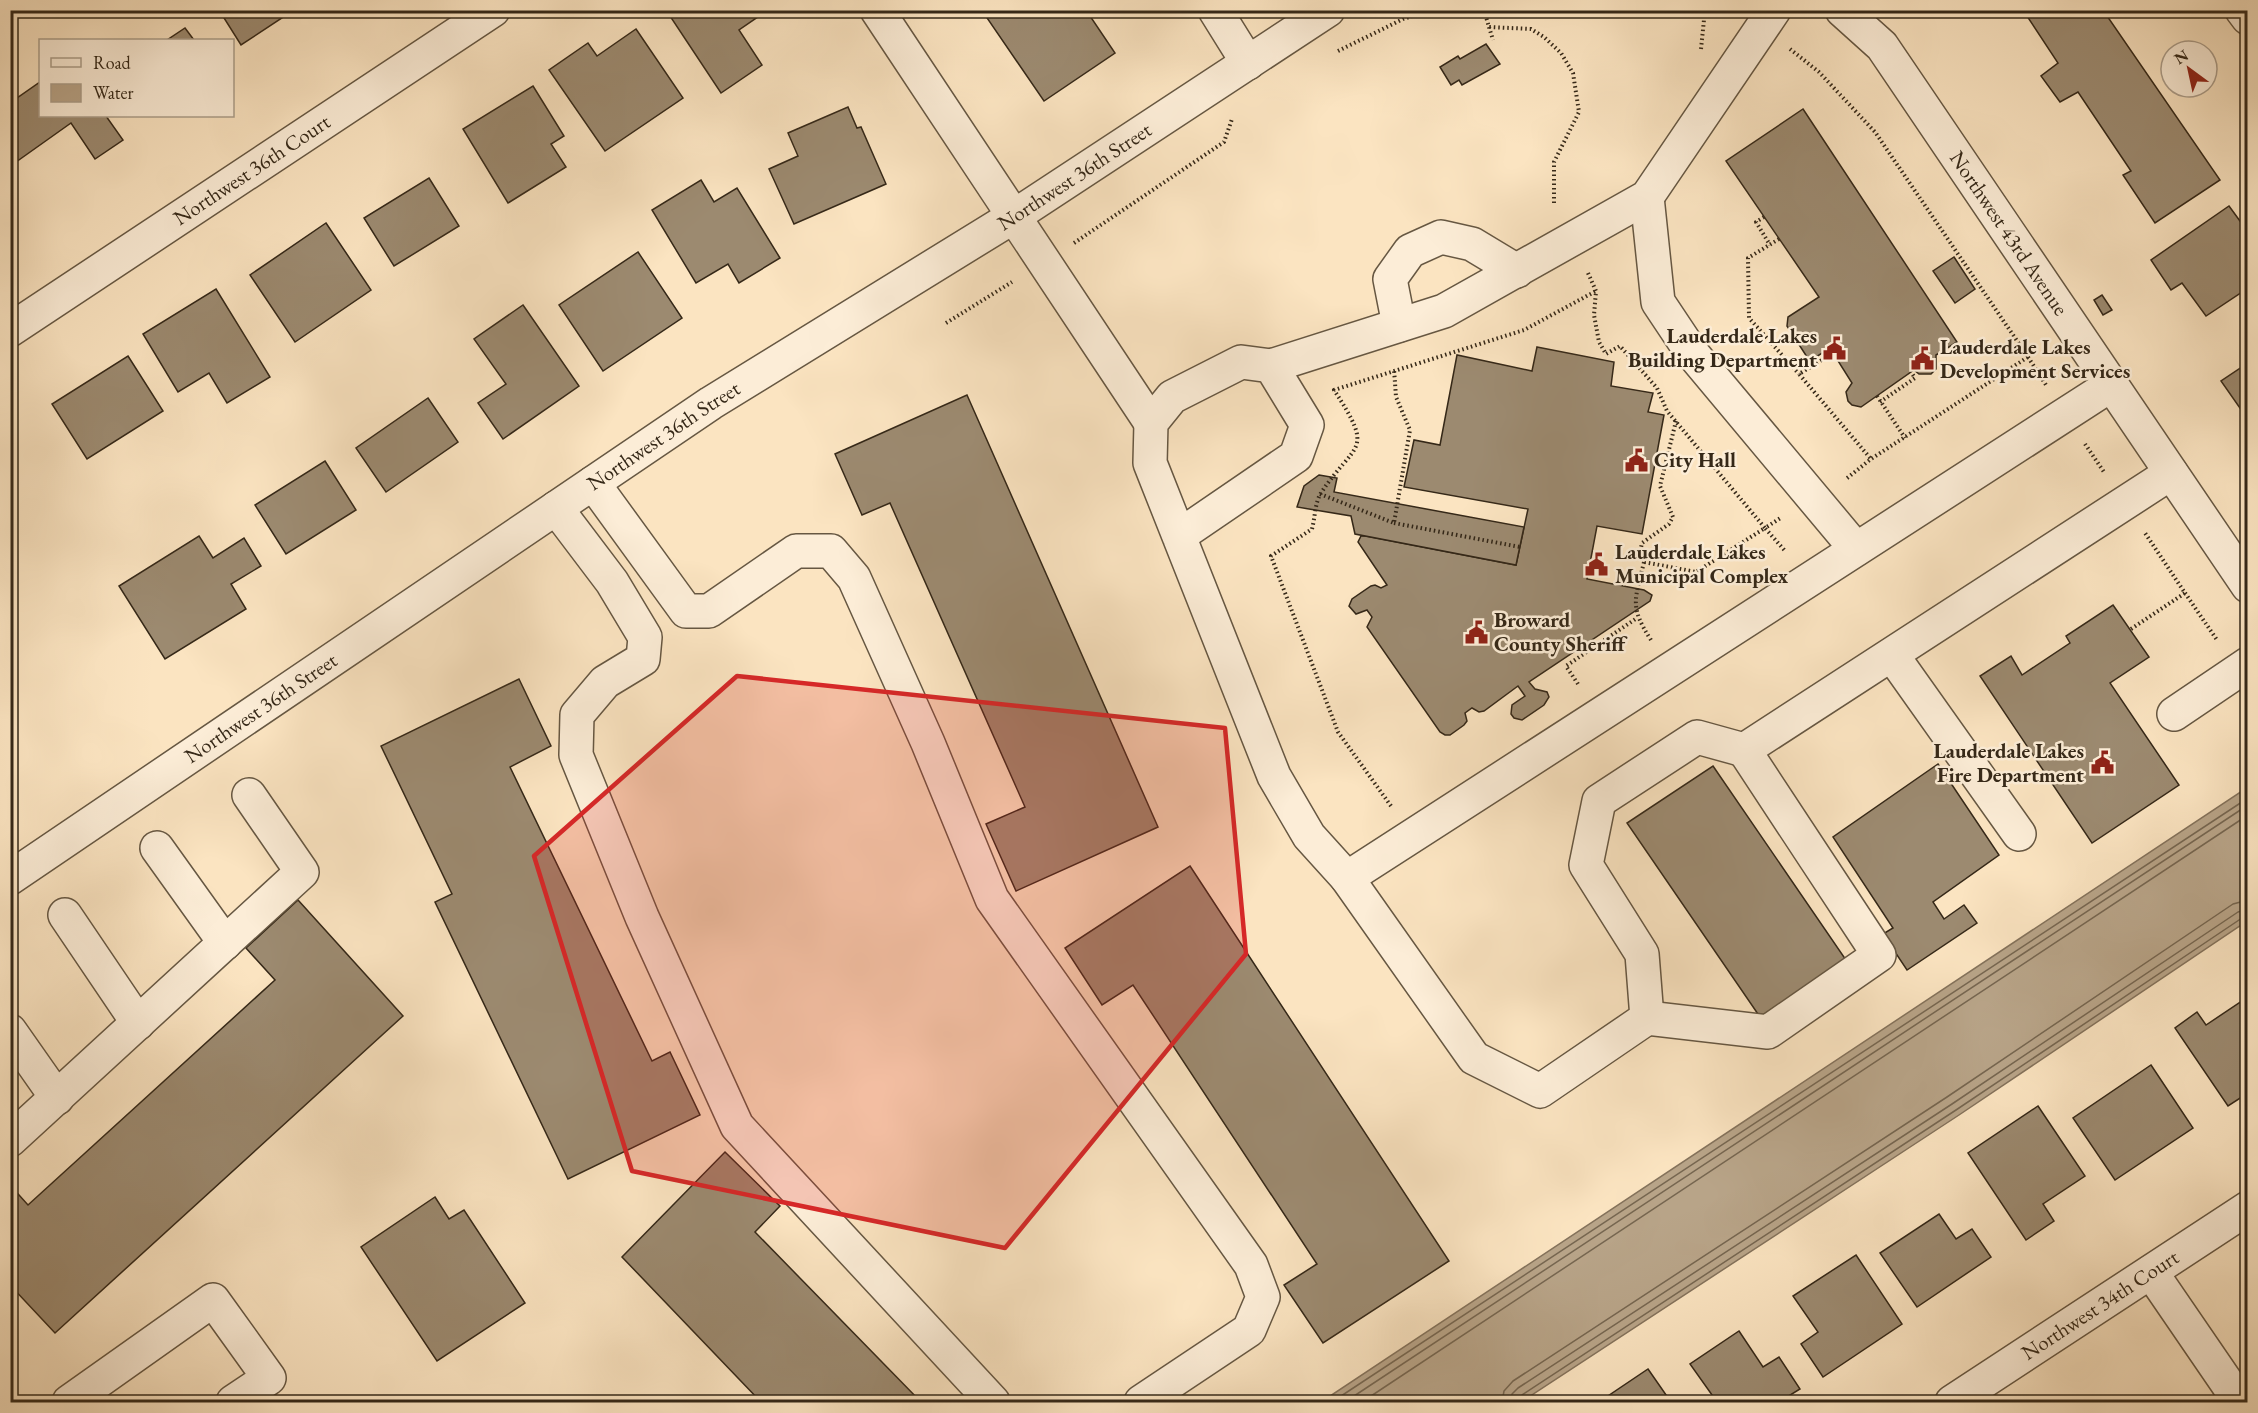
<svg xmlns="http://www.w3.org/2000/svg" width="2258" height="1413" font-family="'EB Garamond',serif">
<style>
.water{fill:#b8a488;stroke:#84725b;stroke-width:1.5}
.lines{fill:none;stroke-linecap:round;stroke-linejoin:round}
.shore{stroke:#766650;stroke-width:1.5}
.building{fill:#9c8a70;stroke:#352818;stroke-width:1.5}
.minor-casing{stroke:#665742;stroke-width:36}
.path{stroke:#352818;stroke-width:4;stroke-dasharray:1.5 3;stroke-linecap:butt}
.minor{stroke:#fcedd7;stroke-width:33}
.marked{fill:#d62828;fill-opacity:0.2;stroke:#d62828;stroke-width:4.5;stroke-linejoin:round}
.labels{text-anchor:middle;stroke-width:5;stroke-linejoin:round;paint-order:stroke}
.street-label{font-size:21px;fill:#352818;stroke:#fcedd7}
.poi-label{font-size:21px;font-weight:bold;fill:#352818;stroke:#fcedd7;text-anchor:start}
</style>
<rect width="100%" height="100%" fill="#fbe4c1"/>
<filter id="stains"><feTurbulence type="fractalNoise" baseFrequency=".00333" numOctaves="4"/><feColorMatrix values="0 0 0 0 .2 0 0 0 0 .09 0 0 0 0 .02 0 0 0 .5 -.17"/></filter>
<radialGradient id="worn" r=".72"><stop offset=".6" stop-color="#630" stop-opacity="0"/><stop offset="1" stop-color="#630" stop-opacity=".3"/></radialGradient>
<polygon class="water" points="2242,791 2248,792 2247,921 1959,1115 1521,1402 1321,1402"/>
<g class="lines">
<g class="shore">
<polyline points="1332,1402 2248,798"/>
<polyline points="1345,1402 2248,805"/>
<polyline points="1362,1402 2248,815"/>
<polyline points="1502,1402 1504,1391 1513,1381 1947,1097 2233,904 2248,900"/>
<polyline points="1511,1402 1512,1394 1518,1388 1952,1104 2238,912 2248,909"/>
<polyline points="1518,1402 1522,1395 1956,1110 2242,918 2248,917"/>
</g>
</g>
<g class="building">
<polygon points="10,10 29,10 10,23"/>
<polygon points="219,10 294,10 241,45"/>
<polygon points="666,10 768,10 739,30 762,65 721,93"/>
<polygon points="991,10 1086,10 1115,53 1044,101 985,15"/>
<polygon points="2023,10 2103,10 2220,180 2155,223 2123,175 2131,171 2078,92 2060,102 2041,76 2058,63"/>
<polygon points="185,28 194,40 167,40"/>
<polygon points="636,29 683,98 605,151 549,70 588,43 597,56"/>
<polygon points="1486,44 1500,64 1462,85 1459,80 1451,85 1440,67 1458,56 1460,59"/>
<polygon points="40,82 40,116 106,116 123,140 95,159 71,123 16,162 10,154 10,103"/>
<polygon points="533,86 564,136 551,144 566,167 508,203 463,129"/>
<polygon points="848,107 857,128 861,127 886,184 794,224 769,169 798,156 788,133"/>
<polygon points="1803,109 1957,342 1936,355 1936,369 1931,374 1919,374 1914,370 1861,407 1852,405 1848,401 1846,392 1852,383 1830,348 1816,357 1807,357 1787,326 1788,317 1819,297 1726,161"/>
<polygon points="429,178 459,226 394,266 364,218"/>
<polygon points="701,180 714,202 737,188 780,258 739,283 728,264 696,283 652,210"/>
<polygon points="2229,206 2248,232 2248,255 2241,259 2248,269 2248,288 2206,316 2182,283 2171,290 2151,260"/>
<polygon points="326,223 371,290 295,342 250,275"/>
<polygon points="638,252 682,318 603,371 559,305"/>
<polygon points="1954,257 1975,289 1955,303 1933,271"/>
<polygon points="216,289 270,377 227,403 209,373 178,392 143,334"/>
<polygon points="2102,295 2112,310 2103,315 2094,300"/>
<polygon points="523,305 579,386 503,439 478,403 506,384 474,339"/>
<polygon points="1537,347 1614,362 1611,386 1653,393 1648,412 1664,415 1642,534 1597,526 1587,579 1644,590 1652,595 1650,601 1529,682 1535,689 1547,692 1549,697 1544,705 1522,720 1514,718 1511,714 1512,705 1525,696 1518,686 1484,711 1479,712 1472,708 1465,713 1467,721 1464,725 1450,735 1445,735 1440,732 1367,627 1372,617 1367,610 1356,614 1349,606 1352,599 1371,586 1375,585 1381,588 1387,585 1358,542 1361,536 1366,536 1516,565 1528,509 1404,487 1414,440 1440,445 1457,355 1532,371"/>
<polygon points="128,356 163,411 87,459 52,404"/>
<polygon points="2248,363 2248,407 2242,411 2221,381"/>
<polygon points="967,395 1158,827 1016,891 986,824 1025,807 890,503 862,515 835,454"/>
<polygon points="428,398 458,442 386,492 356,448"/>
<polygon points="325,461 356,510 286,554 255,505"/>
<polygon points="1319,475 1337,478 1334,492 1524,527 1516,565 1355,534 1351,516 1297,507 1304,486"/>
<polygon points="199,536 213,558 244,538 261,566 231,584 246,609 165,659 119,586"/>
<polygon points="2113,605 2149,657 2110,683 2179,785 2092,843 1980,676 2011,656 2022,675 2070,643 2066,636"/>
<polygon points="519,679 551,746 510,767 652,1061 670,1052 700,1115 568,1179 435,902 452,894 381,746"/>
<polygon points="1938,764 1999,855 1933,902 1944,919 1964,905 1977,923 1907,970 1883,934 1893,928 1833,837"/>
<polygon points="1713,766 1846,960 1760,1017 1627,823"/>
<polygon points="1190,866 1449,1261 1323,1343 1284,1285 1317,1264 1133,985 1102,1005 1065,948"/>
<polygon points="298,900 403,1016 55,1333 10,1285 10,1185 28,1205 275,980 246,948"/>
<polygon points="2248,997 2248,1068 2245,1070 2248,1074 2248,1093 2228,1106 2175,1028 2197,1012 2206,1025"/>
<polygon points="2151,1065 2193,1128 2115,1180 2073,1118"/>
<polygon points="2038,1106 2085,1176 2043,1204 2054,1221 2026,1240 1968,1153"/>
<polygon points="725,1152 780,1206 755,1232 921,1402 761,1402 622,1257"/>
<polygon points="435,1197 449,1219 464,1210 525,1303 437,1361 361,1247"/>
<polygon points="1939,1214 1956,1239 1972,1229 1991,1257 1917,1307 1880,1253"/>
<polygon points="1856,1255 1902,1324 1823,1377 1801,1344 1818,1332 1793,1296"/>
<polygon points="1739,1331 1763,1367 1779,1357 1800,1389 1779,1402 1717,1402 1690,1364"/>
<polygon points="1648,1369 1671,1402 1599,1402"/>
</g>
<g class="lines">
<defs>
<g id="minor">
<polyline points="877,10 1151,423"/>
<polyline points="1215,10 1248,63"/>
<path id="s1" d="M 1842,10 L 1882,46 L 2248,586"/>
<polyline points="2242,10 2248,18"/>
<polyline points="1647,197 1658,302 1692,353 1856,549"/>
<polyline points="1399,325 1390,279 1410,251 1441,237 1472,244 1517,271"/>
<path id="s2" d="M 10,330 L 493,10"/>
<polyline points="1271,366 1444,311 1647,197 1774,10"/>
<polyline points="593,483 686,611 709,611 796,551 831,551 854,578 928,743 992,899 1251,1265 1263,1297 1249,1330 1141,1402"/>
<polyline points="556,508 612,582 645,637 643,659 605,682 577,715 576,755 642,917 737,1126 993,1402"/>
<polyline points="1179,536 1296,456 1307,425 1271,366 1241,362 1172,397 1151,423 1150,463 1274,776 1309,836 1347,878 2111,385"/>
<polyline points="1892,655 2019,834"/>
<polyline points="2174,714 2248,664"/>
<polyline points="157,848 225,943"/>
<path id="s3" d="M 10,878 L 711,403 L 1016,215 L 1328,10"/>
<polyline points="1347,878 1474,1058 1540,1091 1647,1018 1642,954 1586,865 1599,801 1697,737 1744,750 2171,473"/>
<polyline points="65,915 138,1023"/>
<polyline points="1647,1018 1768,1032 1879,955 1744,750"/>
<polyline points="10,1031 57,1098"/>
<polyline points="10,1140 302,872 249,795"/>
<polyline points="2151,1272 2240,1402"/>
<polyline points="69,1402 213,1300 269,1378 233,1402"/>
<path id="s4" d="M 1952,1402 L 2248,1208"/>
</g>
</defs>
<use href="#minor" class="minor-casing"/>
<g class="path">
<polyline points="1484,10 1489,27 1531,29 1544,37 1561,53 1573,73 1579,112 1554,162 1554,206"/>
<polyline points="1489,27 1493,40"/>
<polyline points="1701,49 1705,10"/>
<polyline points="1790,49 1819,72 1875,132 2028,357 1871,459 1846,479"/>
<polyline points="1338,51 1403,19 1431,10"/>
<polyline points="1764,217 1756,222 1770,245"/>
<polyline points="1779,239 1748,258 1749,318 1799,374"/>
<polyline points="1074,243 1224,142 1232,119"/>
<polyline points="1588,273 1596,291 1594,315 1599,342 1606,354 1620,346 1657,388 1667,411 1765,528 1782,517"/>
<polyline points="946,323 1012,282"/>
<polyline points="1833,353 1799,374 1871,459"/>
<polyline points="2028,357 2046,385"/>
<polyline points="1877,396 1905,438"/>
<polyline points="1880,402 1915,378 1911,372"/>
<polyline points="1676,421 1660,486 1673,517 1669,524 1642,543 1640,552 1644,562 1696,572 1765,528 1786,552"/>
<polyline points="2085,444 2104,472"/>
<polyline points="1320,494 1394,523 1410,430 1396,397 1394,369"/>
<polyline points="1394,523 1520,547"/>
<path d="M 1644,562 C 1635,600 1629,606 1651,640"/>
<polyline points="2185,593 2217,640"/>
<polyline points="2131,629 2185,593 2145,533"/>
<polyline points="1578,684 1566,666 1637,618"/>
<path d="M 1391,806 L 1338,732 L 1271,556 L 1312,529 C 1315,518 1315,502 1321,493 C 1355,441 1376,454 1334,390 L 1524,330 L 1596,291"/>
</g>
<use href="#minor" class="minor"/>
</g>
<path class="marked" d="M 737,676 L 1225,728 L 1246,954 L 1005,1248 L 632,1171 L 534,856 Z"/>
<defs>
<symbol id="civic-bare" viewBox="-9 -9 18 18"><path d="M-.6-6.5H3V-4.5H.6V-3L4-1V1h2V6H-6V1h2V-1L-.6-3ZM-1.2 2.5V6h2.4V2.5Z" fill="#8f2418" stroke="#fcedd7" stroke-width="2.5" paint-order="stroke"/></symbol>
</defs>
<g fill-rule="evenodd">
<use href="#civic-bare" x="1818" y="332" width="33" height="33"/>
<use href="#civic-bare" x="1906" y="342" width="33" height="33"/>
<use href="#civic-bare" x="1620" y="444" width="33" height="33"/>
<use href="#civic-bare" x="1580" y="548" width="33" height="33"/>
<use href="#civic-bare" x="1460" y="616" width="33" height="33"/>
<use href="#civic-bare" x="2086" y="746" width="33" height="33"/>
</g>
<g class="labels">
<g class="street-label">
<text dy="7" stroke="none"><textPath href="#s2" startOffset="290">Northwest 36th Court</textPath></text>
<text dy="7" stroke="none"><textPath href="#s3" startOffset="1275">Northwest 36th Street</textPath></text>
<text dy="7" stroke="none"><textPath href="#s1" startOffset="280">Northwest 43rd Avenue</textPath></text>
<text dy="7" stroke="none"><textPath href="#s3" startOffset="789">Northwest 36th Street</textPath></text>
<text dy="7" stroke="none"><textPath href="#s3" startOffset="303">Northwest 36th Street</textPath></text>
<text dy="7" stroke="none"><textPath href="#s4" startOffset="177">Northwest 34th Court</textPath></text>
</g>
<g class="poi-label">
<text x="1817" y="343" text-anchor="end">Lauderdale Lakes<tspan x="1817" dy="24">Building Department</tspan></text>
<text x="1940" y="354">Lauderdale Lakes<tspan x="1940" dy="24">Development Services</tspan></text>
<text x="1654" y="467">City Hall</text>
<text x="1615" y="559">Lauderdale Lakes<tspan x="1615" dy="24">Municipal Complex</tspan></text>
<text x="1494" y="627">Broward<tspan x="1494" dy="24">County Sheriff</tspan></text>
<text x="2084" y="758" text-anchor="end">Lauderdale Lakes<tspan x="2084" dy="24">Fire Department</tspan></text>
</g>
</g>
<rect width="2258" height="1413" fill="none" stroke="#fbe4c1" stroke-width="36"/>
<rect x="12" y="12" width="2234" height="1389" fill="none" stroke="#352818" stroke-width="3"/>
<rect x="18" y="18" width="2222" height="1377" fill="none" stroke="#352818" stroke-width="1.5"/>
<rect x="39" y="39" width="195" height="78" fill="#fcedd7" stroke="#ac9e8b" stroke-width="1.5"/>
<rect x="51" y="58" width="30" height="9" fill="#fcedd7" stroke="#ac9e8b" stroke-width="1.5"/>
<text x="93" y="69" font-size="18" fill="#352818">Road</text>
<rect x="51" y="84" width="30" height="18" fill="#b8a488" stroke="#ac9e8b" stroke-width="1.5"/>
<text x="93" y="99" font-size="18" fill="#352818">Water</text>
<g transform="translate(2189 69) rotate(327)"><circle r="28" fill="#fcedd7" stroke="#ac9e8b" stroke-width="1.5"/>
<path d="M0-4.5L10 22L0 15L-10 22Z" fill="#8f2418"/>
<text y="-9" font-size="16" font-weight="bold" text-anchor="middle" fill="#352818">N</text>
</g>
<rect width="100%" height="100%" filter="url(#stains)"/>
<rect width="100%" height="100%" fill="url(#worn)"/>
</svg>
